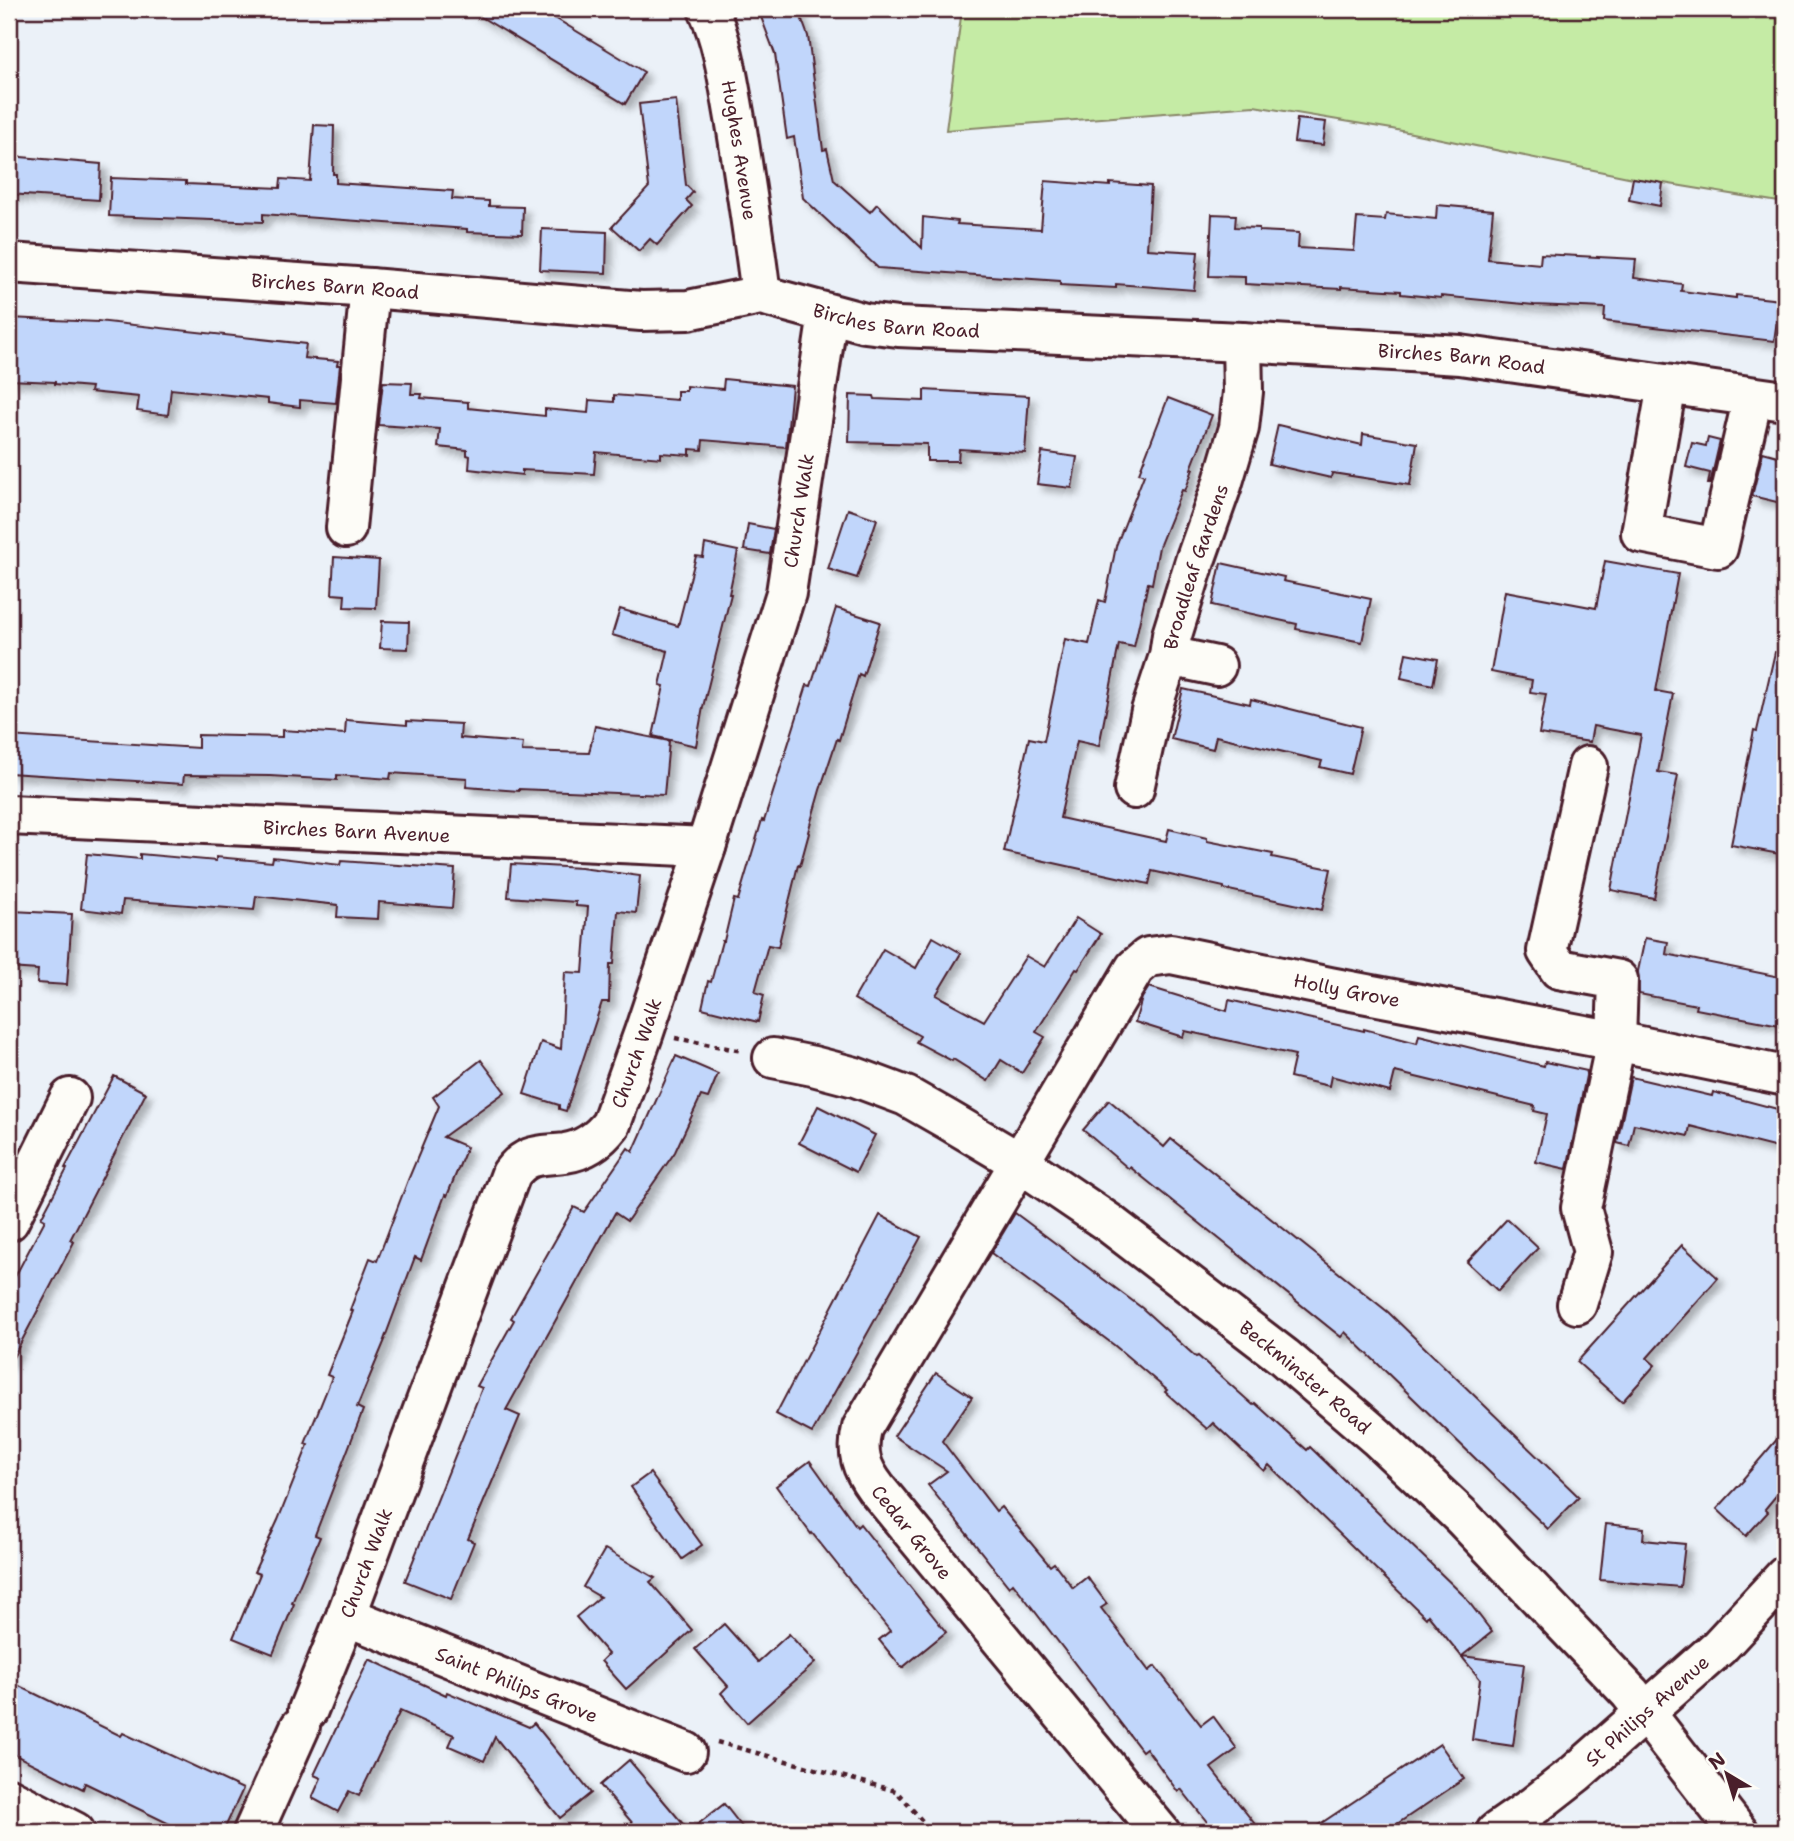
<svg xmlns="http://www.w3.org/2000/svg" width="1794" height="1841" font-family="'Shantell Sans',sans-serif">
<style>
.green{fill:#c5eba5;stroke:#888568;stroke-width:2}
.building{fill:#c1d6fb;stroke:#4a1f2b;stroke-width:2;filter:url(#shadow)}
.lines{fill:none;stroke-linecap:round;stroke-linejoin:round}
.minor-casing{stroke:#4a1f2b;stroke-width:44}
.major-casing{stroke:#4a1f2b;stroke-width:44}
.path{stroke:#4a1f2b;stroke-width:4.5;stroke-dasharray:5 5;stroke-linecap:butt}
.minor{stroke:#fdfcf7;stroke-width:38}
.major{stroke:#fdfcf7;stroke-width:38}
.labels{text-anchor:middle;stroke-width:6;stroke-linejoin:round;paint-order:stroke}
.street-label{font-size:19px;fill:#4a1f2b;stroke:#fdfcf7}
</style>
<defs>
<filter id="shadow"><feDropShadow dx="6" dy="6" stdDeviation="3.5" flood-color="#0004"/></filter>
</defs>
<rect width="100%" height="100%" fill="#ebf1f8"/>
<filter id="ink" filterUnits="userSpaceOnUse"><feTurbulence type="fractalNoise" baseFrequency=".0143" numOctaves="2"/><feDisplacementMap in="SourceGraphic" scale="14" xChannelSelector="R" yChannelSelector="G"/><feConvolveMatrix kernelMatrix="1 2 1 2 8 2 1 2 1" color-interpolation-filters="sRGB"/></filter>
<g filter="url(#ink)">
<polygon class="green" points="962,9 1785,9 1785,203 1633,178 1392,129 1254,106 946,130"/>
<g class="building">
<polygon points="468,9 540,9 644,72 625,104"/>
<polygon points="758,9 798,9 808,36 823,150 827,149 834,180 870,212 877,204 922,248 923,217 958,221 957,224 1041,229 1045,181 1110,186 1110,183 1151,186 1147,249 1198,252 1194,290 1116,284 1116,288 1060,285 1060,281 878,268 803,198 794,137 787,139 775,54"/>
<polygon points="676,100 686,185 693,192 686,200 692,206 657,245 650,239 639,251 612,227 649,187 639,104"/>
<polygon points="1297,119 1326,122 1323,145 1294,142"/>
<polygon points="314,125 334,126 333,174 336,174 336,183 453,191 452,199 489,201 489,206 523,207 522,234 467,232 467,229 263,214 263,222 109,216 111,178 186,181 186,184 280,188 281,179 310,181"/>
<polygon points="9,156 101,164 99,200 9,194"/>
<polygon points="1633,178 1663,183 1660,206 1629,200"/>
<polygon points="1437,205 1493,210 1488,259 1540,264 1541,254 1636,259 1634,278 1682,284 1681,291 1736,298 1736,295 1780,300 1774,341 1604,321 1605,308 1534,305 1441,296 1441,298 1401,294 1401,291 1341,287 1341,289 1245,284 1245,277 1209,276 1212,214 1236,215 1235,227 1259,228 1259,231 1299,233 1298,248 1354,251 1357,218 1385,220 1386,214 1436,219"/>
<polygon points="542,229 607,232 606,273 540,270"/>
<polygon points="9,318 98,322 98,321 306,344 304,358 338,361 337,365 340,365 336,403 300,400 300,407 268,403 268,399 171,389 168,415 137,411 139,397 90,392 91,387 55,384 55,382 9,380"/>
<polygon points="724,379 792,386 786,447 703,440 702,450 690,449 690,455 661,453 661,458 596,452 594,474 522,470 522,475 469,469 470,456 467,455 467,450 438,447 440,429 378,425 383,382 412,383 411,394 422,394 421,398 468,402 468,408 545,416 545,409 588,413 589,400 614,402 614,395 677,400 677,391 686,391 686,386 723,389"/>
<polygon points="924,390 1029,396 1025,453 959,449 958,461 927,461 927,444 849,442 850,395 874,396 875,399 924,401"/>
<polygon points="1168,398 1212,415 1191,469 1193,469 1185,491 1182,490 1159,547 1152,584 1148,583 1134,647 1119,644 1099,746 1077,741 1060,818 1166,841 1169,829 1207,838 1207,841 1273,854 1272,857 1331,869 1322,910 1224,889 1224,887 1152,871 1149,884 1004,852 1029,738 1044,741 1065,639 1089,644 1099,600 1105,602 1116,546 1144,475 1139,473"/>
<polygon points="1278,425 1362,445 1363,434 1417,443 1410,485 1332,473 1331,478 1269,464"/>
<polygon points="1708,438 1720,441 1710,484 1708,484 1710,473 1686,467 1692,443 1706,446"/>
<polygon points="1042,452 1077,457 1072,488 1037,484"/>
<polygon points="1763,452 1785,458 1785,504 1752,496"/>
<polygon points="848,509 877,519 857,578 828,569"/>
<polygon points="748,524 774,529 770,554 744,550"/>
<polygon points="705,544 738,551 729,594 731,594 703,707 696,746 653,736 664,686 660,685 668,651 612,635 620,609 678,626 696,556 703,557"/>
<polygon points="334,557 379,560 376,608 344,607 345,595 332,594"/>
<polygon points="1605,561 1678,574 1656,691 1673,694 1658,772 1678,775 1654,898 1611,890 1641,735 1593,726 1590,742 1539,734 1546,694 1530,692 1532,680 1491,672 1505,591 1596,608"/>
<polygon points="1221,563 1284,577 1283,581 1371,599 1362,642 1296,629 1297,624 1212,605"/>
<polygon points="836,608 880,622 863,676 859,674 839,740 837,739 820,790 808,832 809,833 800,866 798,865 778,947 768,945 755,992 764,995 758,1022 702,1008 708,981 711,982 722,941 724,941 734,899 738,900 762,820 764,821 807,685 811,686"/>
<polygon points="382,621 409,622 408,649 380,648"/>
<polygon points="1775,652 1785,653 1785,855 1731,845 1754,730 1757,731"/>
<polygon points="1406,653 1438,659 1433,685 1401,678"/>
<polygon points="1183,689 1250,704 1251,699 1361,727 1350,774 1320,767 1322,761 1216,736 1213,749 1171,739"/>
<polygon points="346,720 407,725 407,721 461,724 460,738 523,743 522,751 589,753 595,726 669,741 664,795 519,789 519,791 466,787 467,778 391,773 390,779 337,775 337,780 270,776 184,775 183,784 9,773 9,736 198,748 198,735 282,737 282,730 345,734"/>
<polygon points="87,854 140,859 140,854 216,861 216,857 272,862 273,857 340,865 341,861 455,869 452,908 379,902 378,919 337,917 338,905 256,896 254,910 123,900 121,914 81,909"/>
<polygon points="511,864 581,868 640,876 636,913 618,911 614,964 610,964 609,1002 602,1002 566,1111 559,1109 559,1105 524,1094 541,1042 561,1049 565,972 583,973 588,907 576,906 576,902 508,897"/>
<polygon points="12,911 72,914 67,985 37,983 38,970 9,968"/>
<polygon points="1076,918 1101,934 1078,970 1076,969 1036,1032 1045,1037 1022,1073 1001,1060 988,1081 953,1059 952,1061 916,1042 920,1036 854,999 883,949 916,968 933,937 961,953 936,995 984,1021 1026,956 1045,967"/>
<polygon points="1645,938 1668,942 1666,954 1785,978 1785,1026 1696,1009 1697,1005 1639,994 1638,971"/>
<polygon points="1149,987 1227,1011 1229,1000 1364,1031 1364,1029 1417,1043 1419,1035 1544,1066 1545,1062 1587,1071 1567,1169 1536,1162 1547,1114 1534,1111 1535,1106 1395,1072 1390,1092 1331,1076 1329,1086 1290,1077 1295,1055 1185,1031 1183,1037 1135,1022 1142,998"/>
<polygon points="676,1056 718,1074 708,1098 701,1096 675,1152 627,1221 615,1213 506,1410 520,1416 468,1539 474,1542 451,1599 405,1581 482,1388 477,1386 514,1320 511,1318 574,1207 584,1212 628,1148 633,1152"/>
<polygon points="481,1060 505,1092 443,1137 467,1147 447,1196 445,1195 421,1260 415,1257 384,1340 385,1340 357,1407 363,1410 315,1535 320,1537 292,1603 294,1604 273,1654 233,1638 260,1574 254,1572 278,1520 308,1445 305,1444 332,1377 327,1375 353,1311 350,1310 370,1258 377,1261 408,1180 439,1106 433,1097"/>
<polygon points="114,1076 146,1093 70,1240 74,1242 9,1365 9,1288 45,1220 41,1218 67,1169 65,1168"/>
<polygon points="1631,1077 1712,1096 1713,1092 1785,1111 1785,1150 1690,1126 1688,1136 1634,1124 1629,1146 1617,1143"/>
<polygon points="1109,1100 1164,1147 1171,1139 1388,1312 1579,1497 1548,1529 1345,1332 1341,1337 1130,1167 1129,1169 1083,1130"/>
<polygon points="818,1106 875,1135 856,1172 799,1143"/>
<polygon points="1015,1213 1142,1308 1196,1357 1198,1356 1253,1405 1255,1403 1307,1450 1310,1447 1464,1596 1492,1632 1462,1656 1524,1664 1513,1746 1472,1740 1480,1679 1428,1615 1426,1618 1269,1465 1264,1471 1213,1423 1207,1429 1165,1392 1167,1390 1114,1345 991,1253"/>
<polygon points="880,1215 921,1237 812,1433 776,1414"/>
<polygon points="1507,1219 1538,1248 1498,1291 1467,1262"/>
<polygon points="1682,1245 1718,1278 1647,1358 1655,1365 1622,1402 1577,1362"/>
<polygon points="936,1373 972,1397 942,1441 996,1511 1001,1507 1050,1566 1054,1563 1073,1588 1087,1577 1107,1604 1101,1608 1149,1671 1155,1666 1201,1725 1213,1716 1237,1749 1211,1768 1261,1832 1215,1832 1181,1789 1178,1792 1146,1748 1142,1751 1013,1583 1009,1587 928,1485 947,1471 894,1436"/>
<polygon points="1785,1430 1785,1485 1765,1509 1768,1512 1746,1536 1717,1509 1744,1480 1743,1479"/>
<polygon points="810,1461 857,1527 860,1524 946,1632 902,1668 879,1640 890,1631 812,1533 811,1534 776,1486"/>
<polygon points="650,1473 702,1545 682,1559 631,1487"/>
<polygon points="1606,1524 1644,1528 1643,1540 1685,1544 1680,1587 1600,1580"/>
<polygon points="605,1549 655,1578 650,1582 692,1630 626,1689 601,1661 608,1654 576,1617 600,1597 583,1587"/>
<polygon points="724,1624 758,1662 789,1634 815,1663 747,1723 721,1693 728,1686 695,1649"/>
<polygon points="369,1659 446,1695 447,1692 529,1727 534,1723 591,1793 560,1818 495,1737 484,1761 449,1746 454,1735 400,1711 359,1796 349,1791 338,1812 312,1798 321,1778 314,1775"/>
<polygon points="9,1681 121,1736 123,1733 243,1789 223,1832 186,1832 85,1783 83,1789 9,1752"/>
<polygon points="1440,1744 1464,1779 1385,1832 1308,1832"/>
<polygon points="629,1760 689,1831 724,1804 746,1832 640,1832 600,1785"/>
</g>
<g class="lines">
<defs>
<g id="minor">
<path id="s1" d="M 708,9 C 724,44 729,86 736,124 C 745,181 754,238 761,295"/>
<polyline points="1667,385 1641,533 1718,548 1753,397"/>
<polyline points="346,528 370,288"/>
<polyline points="1169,656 1216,666"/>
<path id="s2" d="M 1134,789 L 1151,711 L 1169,656 L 1172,635 L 1196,558 L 1222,485 L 1239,428 L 1243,392 L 1242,342"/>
<path id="s3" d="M 9,815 L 706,847"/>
<path id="s4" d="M 773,1058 L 813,1066 L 855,1077 L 906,1096 L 948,1120 L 1019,1162 L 1109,1223 L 1284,1357 L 1377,1437 L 1462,1517 L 1630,1693 L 1738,1832"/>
<polyline points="9,1221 70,1098"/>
<polyline points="1577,1304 1593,1252 1581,1208 1616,1041 1618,980 1559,969 1547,951 1588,766"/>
<path id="s5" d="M 346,1616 L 686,1752"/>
<path id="s6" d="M 308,1710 L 346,1616 L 511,1174 C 527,1152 541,1156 565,1153 C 585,1150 599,1140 611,1124 L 644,1032 L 706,847 L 786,593 L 828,314"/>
<polyline points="9,1798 75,1832"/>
<polyline points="253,1832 300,1727"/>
<path id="s7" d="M 1160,1832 L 876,1488 C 861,1468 856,1453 862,1428 L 1135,968 L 1148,957 L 1171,954 L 1330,987 L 1616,1041 L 1785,1076"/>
<path id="s8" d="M 1496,1832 L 1535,1805 L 1576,1773 L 1719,1647 L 1785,1576"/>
</g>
<g id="major">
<path id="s9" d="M 9,263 L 370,288 L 641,311 L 688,310 L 761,295 L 865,323 L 898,327 L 1242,342 L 1460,355 L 1785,401"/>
</g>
</defs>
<use href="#minor" class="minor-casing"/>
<use href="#major" class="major-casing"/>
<g class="path">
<polyline points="1770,9 1785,12"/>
<polyline points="675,1038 742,1051"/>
<polyline points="717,1742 896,1791 932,1832"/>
<polyline points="1097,1832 1111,1824"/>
</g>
<use href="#minor" class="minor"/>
<use href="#major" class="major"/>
</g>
</g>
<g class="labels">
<g class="street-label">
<text dy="7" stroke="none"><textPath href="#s1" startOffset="145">Hughes Avenue</textPath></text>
<text dy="7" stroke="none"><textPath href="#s9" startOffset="327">Birches Barn Road</textPath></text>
<text dy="7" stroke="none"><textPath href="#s9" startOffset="894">Birches Barn Road</textPath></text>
<text dy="7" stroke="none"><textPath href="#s9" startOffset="1461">Birches Barn Road</textPath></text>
<text dy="7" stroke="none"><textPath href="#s6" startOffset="1332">Church Walk</textPath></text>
<text dy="7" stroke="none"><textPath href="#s2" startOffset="231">Broadleaf Gardens</textPath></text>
<text dy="7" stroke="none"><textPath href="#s3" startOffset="348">Birches Barn Avenue</textPath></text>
<text dy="7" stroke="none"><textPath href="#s7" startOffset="1265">Holly Grove</textPath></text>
<text dy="7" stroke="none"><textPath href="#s6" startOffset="765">Church Walk</textPath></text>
<text dy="7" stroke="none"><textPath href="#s4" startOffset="628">Beckminster Road</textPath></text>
<text transform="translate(912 1532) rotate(51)" y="7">Cedar Grove</text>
<text dy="7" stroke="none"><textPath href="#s6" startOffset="158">Church Walk</textPath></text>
<text dy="7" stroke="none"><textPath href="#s5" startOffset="184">Saint Philips Grove</textPath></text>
<text dy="7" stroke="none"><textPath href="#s8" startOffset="194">St Philips Avenue</textPath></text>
</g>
</g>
<rect width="1794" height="1841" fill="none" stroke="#fdfcf7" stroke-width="35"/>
<rect x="18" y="18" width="1759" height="1806" fill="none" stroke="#4a1f2b" stroke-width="2.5" filter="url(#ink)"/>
<g transform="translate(1727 1774) rotate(322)" stroke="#fdfcf7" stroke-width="5" paint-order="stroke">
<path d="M0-5L12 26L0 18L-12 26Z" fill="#4a1f2b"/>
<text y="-10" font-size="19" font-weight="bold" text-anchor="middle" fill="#4a1f2b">N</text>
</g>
</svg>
